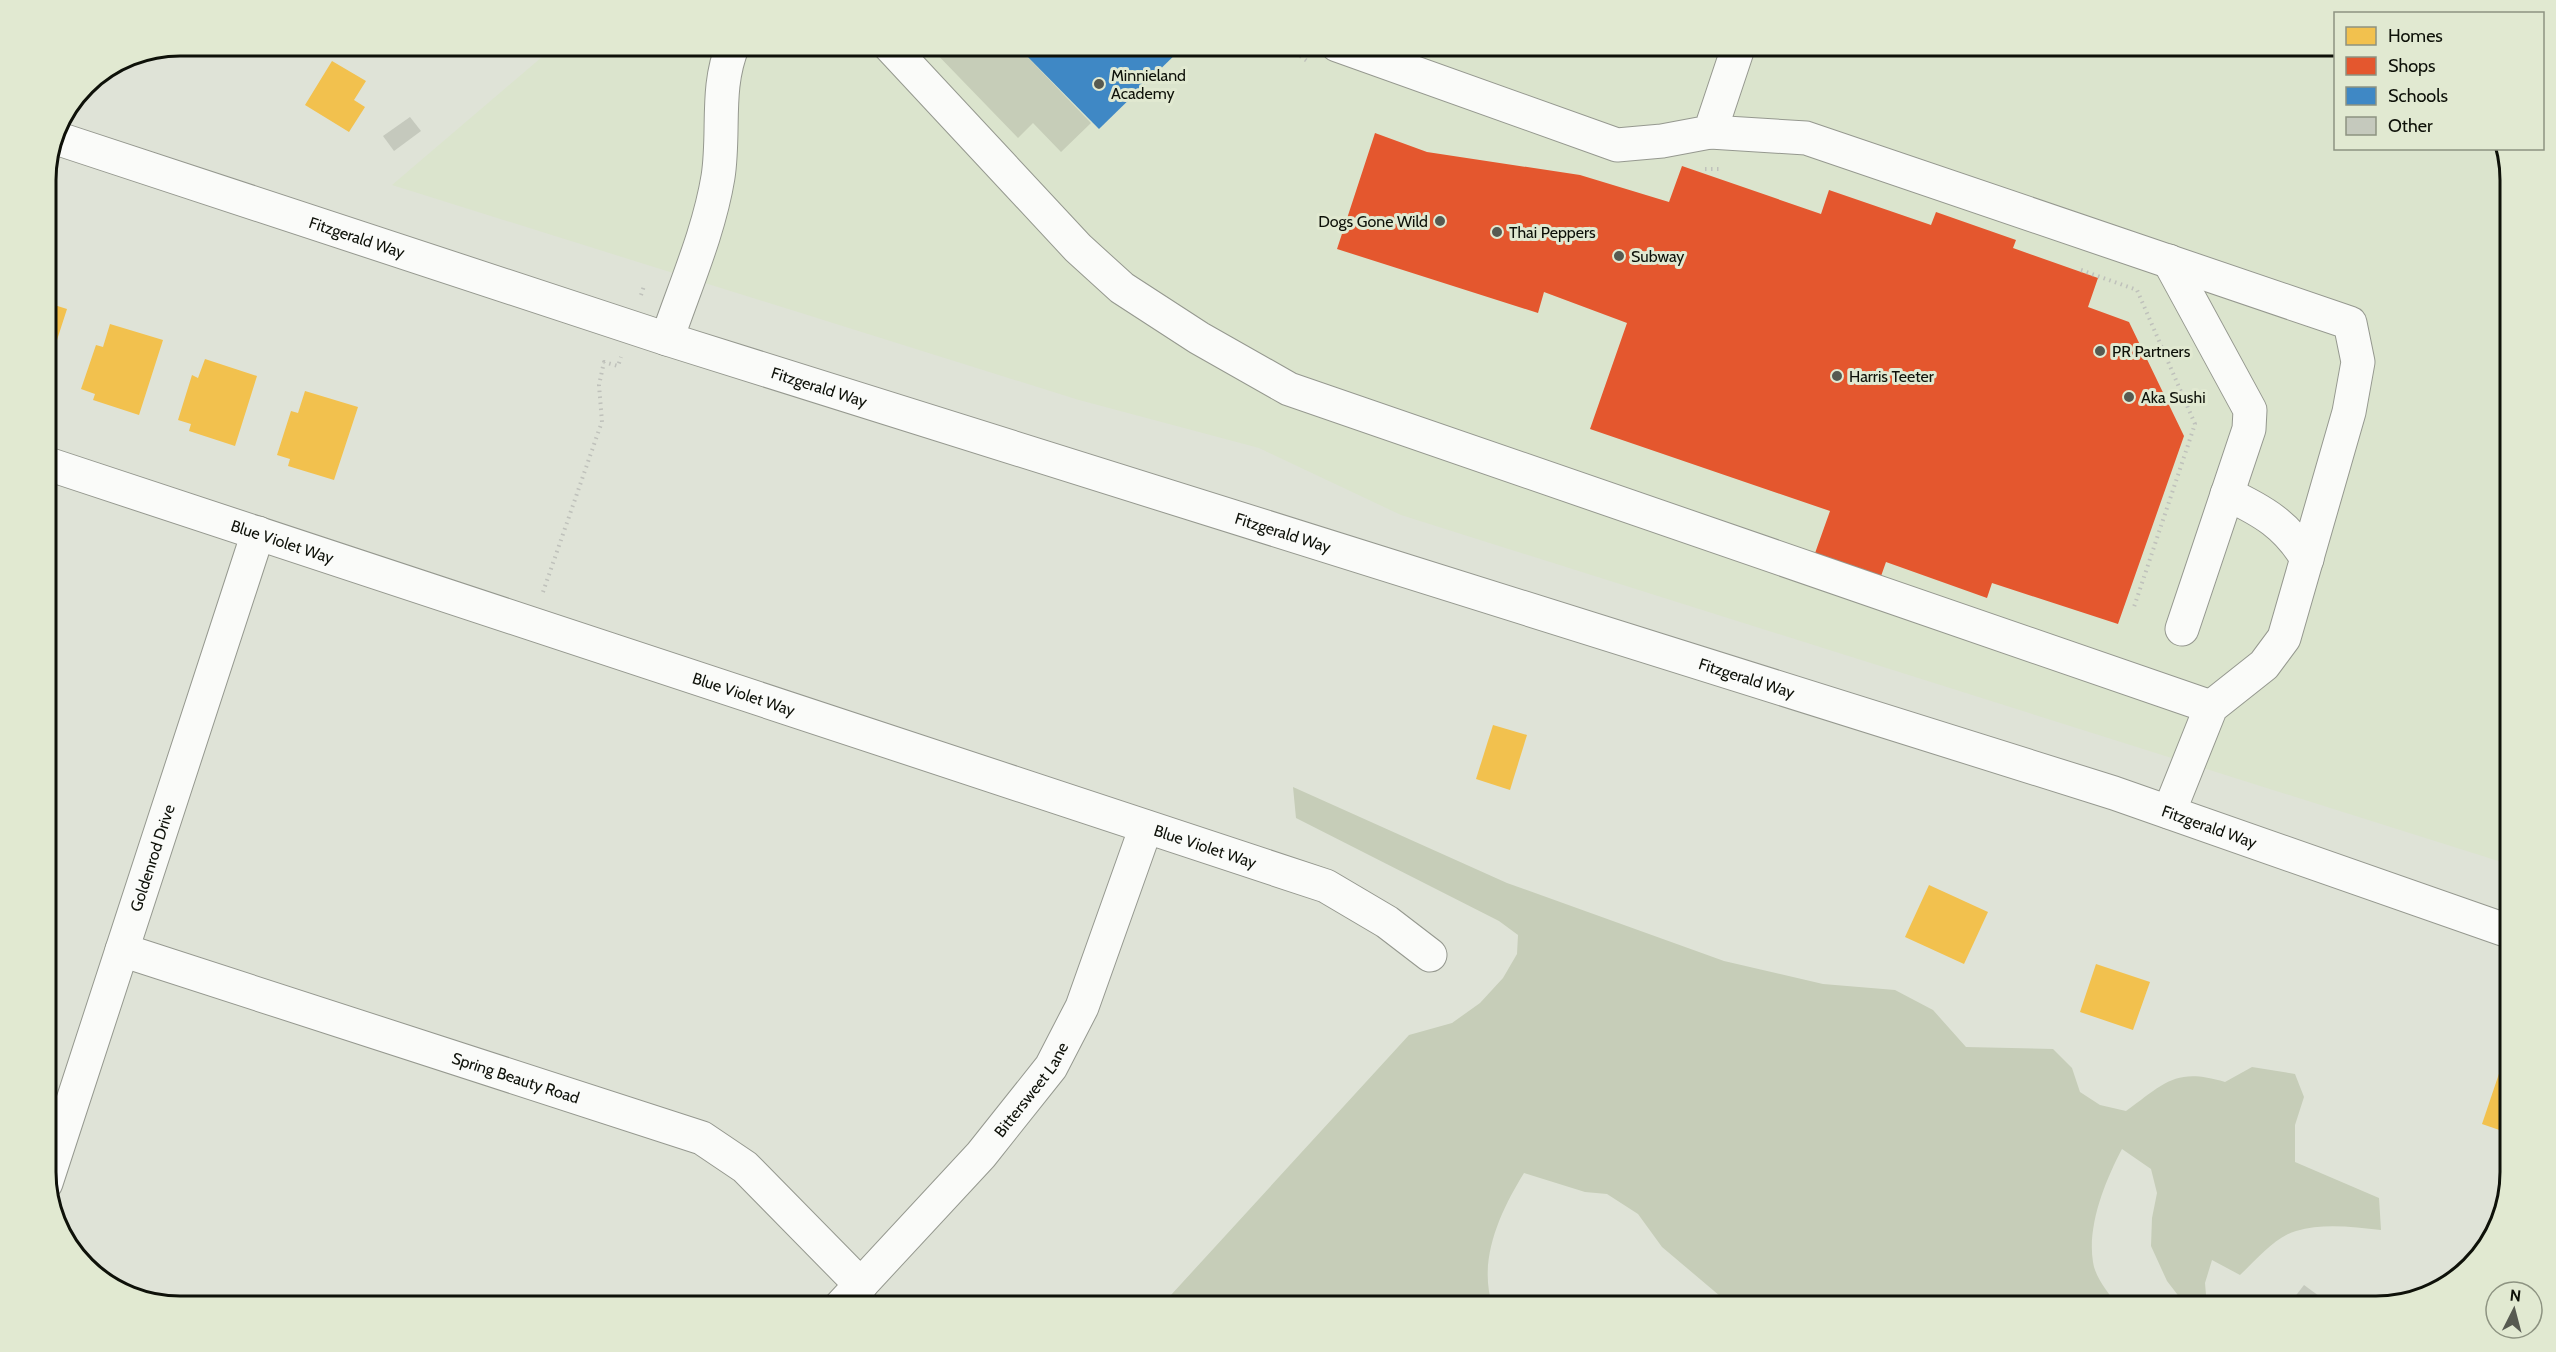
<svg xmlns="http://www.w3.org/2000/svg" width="2556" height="1352" font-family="Cabin,sans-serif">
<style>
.built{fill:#dbe4cd}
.green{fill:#c6cdb8}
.homes{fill:#f2c14e}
.shops{fill:#e4572e}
.schools{fill:#3f88c5}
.building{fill:#c5c9bd}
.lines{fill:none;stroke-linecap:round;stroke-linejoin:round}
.minor-casing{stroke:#95988f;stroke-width:35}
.path{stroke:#bfc1bb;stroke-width:4;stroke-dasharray:1.5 4.5;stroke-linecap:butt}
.minor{stroke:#fafbf9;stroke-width:33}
.poi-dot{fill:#575a51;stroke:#e1e9d1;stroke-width:2}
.labels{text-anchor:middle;stroke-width:6;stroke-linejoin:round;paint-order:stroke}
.poi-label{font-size:16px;fill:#0e1109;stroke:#e1e9d1;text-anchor:start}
.street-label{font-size:16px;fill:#0e1109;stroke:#e1e9d1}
.rim{fill:none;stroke:#0e1109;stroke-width:3}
</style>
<rect width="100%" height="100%" fill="#dfe3d7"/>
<polygon class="built" points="556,45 2335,45 2336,148 2503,149 2511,171 2511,865 1401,515 1259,448 1079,400 392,185"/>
<g class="green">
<polygon points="928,45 1016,45 1091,123 1061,152 1033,123 1018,138"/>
<path d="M 1293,787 L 1507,883 L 1724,961 L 1823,984 L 1895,990 L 1933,1010 L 1966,1047 L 2053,1049 L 2072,1068 L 2080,1092 L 2100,1105 L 2126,1111 C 2165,1083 2175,1067 2225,1082 L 2252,1067 L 2295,1074 L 2304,1097 L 2295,1125 L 2295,1162 L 2379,1198 L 2381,1230 C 2353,1227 2323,1223 2296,1231 C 2275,1237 2256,1260 2240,1275 L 2212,1260 L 2205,1283 L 2207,1307 L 2187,1307 L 2167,1281 L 2151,1246 L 2152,1218 L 2157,1193 L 2151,1169 L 2122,1149 C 2105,1181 2087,1226 2093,1262 C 2095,1278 2110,1295 2119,1307 L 1733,1307 L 1662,1247 L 1638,1214 L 1607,1194 L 1585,1192 L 1524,1173 C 1500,1212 1477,1261 1493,1307 L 1160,1307 L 1409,1035 L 1452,1023 L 1480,1003 L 1503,978 L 1517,954 L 1518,935 L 1499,921 L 1296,818 Z"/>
</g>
<g class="homes">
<polygon points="332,61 366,81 354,100 365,107 349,132 305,105"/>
<polygon points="45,284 53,286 48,303 67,309 46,374"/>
<polygon points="110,324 163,340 139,415 93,400 95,394 81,389 96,345 103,347"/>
<polygon points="205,359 257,376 235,446 189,431 191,424 178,420 192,375 198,378"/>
<polygon points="305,391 358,407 334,480 288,466 290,459 277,455 291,411 298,413"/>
<polygon points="1493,725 1527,735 1510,790 1476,779"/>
<polygon points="1929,885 1988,912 1964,964 1905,937"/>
<polygon points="2096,964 2150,982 2133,1030 2080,1012"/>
<polygon points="2508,1047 2511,1048 2511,1134 2482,1124"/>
</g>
<polygon class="shops" points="1375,133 1427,152 1580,175 1669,202 1682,166 1821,214 1829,190 1931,225 1936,212 2016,240 2013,248 2098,278 2088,307 2129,322 2184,436 2118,624 1992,583 1987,598 1886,562 1880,579 1814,556 1830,511 1590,429 1627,323 1544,292 1538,313 1337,249"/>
<polygon class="schools" points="1016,45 1185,45 1099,129"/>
<g class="building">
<polygon points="410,117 421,131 394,151 383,136"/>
<polygon points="2304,1285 2334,1307 2287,1307"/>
</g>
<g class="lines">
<defs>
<g id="minor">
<polyline points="889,45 1078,248 1122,288 1199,338 1289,389 2211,707"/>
<polyline points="1337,45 1617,145 1662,141 1710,132 1739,45"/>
<polyline points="1710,132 1806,138 2350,323 2358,362 2349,412 2284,638 2264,665 2211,707 2169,812"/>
<path id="s1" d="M 53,137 L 667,339 L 2114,793 L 2511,932"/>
<polyline points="2169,261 2250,410 2249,429 2182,629"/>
<path d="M 667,339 C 685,286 709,232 718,177 C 725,132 715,88 733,45"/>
<path id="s2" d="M 45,463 L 1326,886 L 1387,922 L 1430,955"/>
<path d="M 2227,494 C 2263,511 2287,525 2307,559"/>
<path id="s3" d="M 122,950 L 702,1138 L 745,1167 L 861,1285"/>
<path id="s4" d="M 46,1183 L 258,533"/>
<path id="s5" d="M 840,1307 L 981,1155 L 1051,1067 L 1082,1007 L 1146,827"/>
</g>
</defs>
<use href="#minor" class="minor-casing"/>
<g class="path">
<polyline points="1286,45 1307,61"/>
<polyline points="1705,169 1721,169"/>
<polyline points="2081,270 2137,290 2195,424 2134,607"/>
<polyline points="641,295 644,286"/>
<polyline points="543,592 599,430 602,422 599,385 604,362 618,366 621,357"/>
</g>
<use href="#minor" class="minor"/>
</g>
<g class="poi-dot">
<circle cx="1099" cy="84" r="6"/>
<circle cx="1440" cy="221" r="6"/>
<circle cx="1497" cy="232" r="6"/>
<circle cx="1619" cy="256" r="6"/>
<circle cx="2100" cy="351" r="6"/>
<circle cx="1837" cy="376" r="6"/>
<circle cx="2129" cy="397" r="6"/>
</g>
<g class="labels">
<g class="poi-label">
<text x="1111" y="81">Minnieland<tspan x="1111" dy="18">Academy</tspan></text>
<text x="1428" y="227" text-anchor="end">Dogs Gone Wild</text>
<text x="1509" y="238">Thai Peppers</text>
<text x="1631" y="262">Subway</text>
<text x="2112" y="357">PR Partners</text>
<text x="1849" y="382">Harris Teeter</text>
<text x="2141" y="403">Aka Sushi</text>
</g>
<g class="street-label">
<text dy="6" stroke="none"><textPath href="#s1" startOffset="320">Fitzgerald Way</textPath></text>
<text dy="6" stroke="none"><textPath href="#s1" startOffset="806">Fitzgerald Way</textPath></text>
<text dy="6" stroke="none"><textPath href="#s1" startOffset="1292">Fitzgerald Way</textPath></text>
<text dy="6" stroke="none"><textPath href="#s2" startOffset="250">Blue Violet Way</textPath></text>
<text dy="6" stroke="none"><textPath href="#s1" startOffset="1778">Fitzgerald Way</textPath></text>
<text dy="6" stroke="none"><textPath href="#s2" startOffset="736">Blue Violet Way</textPath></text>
<text dy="6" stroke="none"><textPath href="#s1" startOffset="2264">Fitzgerald Way</textPath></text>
<text dy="6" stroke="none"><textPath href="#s2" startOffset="1222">Blue Violet Way</textPath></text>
<text dy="6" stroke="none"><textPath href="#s4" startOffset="342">Goldenrod Drive</textPath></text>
<text dy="6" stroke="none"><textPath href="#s3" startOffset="414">Spring Beauty Road</textPath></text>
<text dy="6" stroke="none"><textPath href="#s5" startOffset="290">Bittersweet Lane</textPath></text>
</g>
</g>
<path d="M0 0H2556V1352H0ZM180 56H2376A124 124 0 0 1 2500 180V1172A124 124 0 0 1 2376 1296H180A124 124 0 0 1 56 1172V180A124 124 0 0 1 180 56Z" fill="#e1e9d1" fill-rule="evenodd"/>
<path class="rim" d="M180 56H2376A124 124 0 0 1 2500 180V1172A124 124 0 0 1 2376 1296H180A124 124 0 0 1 56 1172V180A124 124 0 0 1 180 56Z"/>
<rect x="2334" y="12" width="210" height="138" fill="#e1e9d1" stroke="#8d9381" stroke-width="1.5"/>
<rect x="2346" y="27" width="30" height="18" fill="#f2c14e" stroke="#8d9381" stroke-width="1.5"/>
<text x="2388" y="42" font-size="18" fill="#0e1109">Homes</text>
<rect x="2346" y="57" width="30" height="18" fill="#e4572e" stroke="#8d9381" stroke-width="1.5"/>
<text x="2388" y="72" font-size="18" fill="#0e1109">Shops</text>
<rect x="2346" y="87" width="30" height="18" fill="#3f88c5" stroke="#8d9381" stroke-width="1.5"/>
<text x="2388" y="102" font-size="18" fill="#0e1109">Schools</text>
<rect x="2346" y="117" width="30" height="18" fill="#c5c9bd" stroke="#8d9381" stroke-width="1.5"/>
<text x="2388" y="132" font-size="18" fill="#0e1109">Other</text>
<g transform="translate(2514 1310) rotate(6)"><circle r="28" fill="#e1e9d1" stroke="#8d9381" stroke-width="1.5"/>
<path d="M0-4.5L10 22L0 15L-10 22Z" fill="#575a51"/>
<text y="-9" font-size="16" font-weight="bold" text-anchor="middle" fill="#0e1109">N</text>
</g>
</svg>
